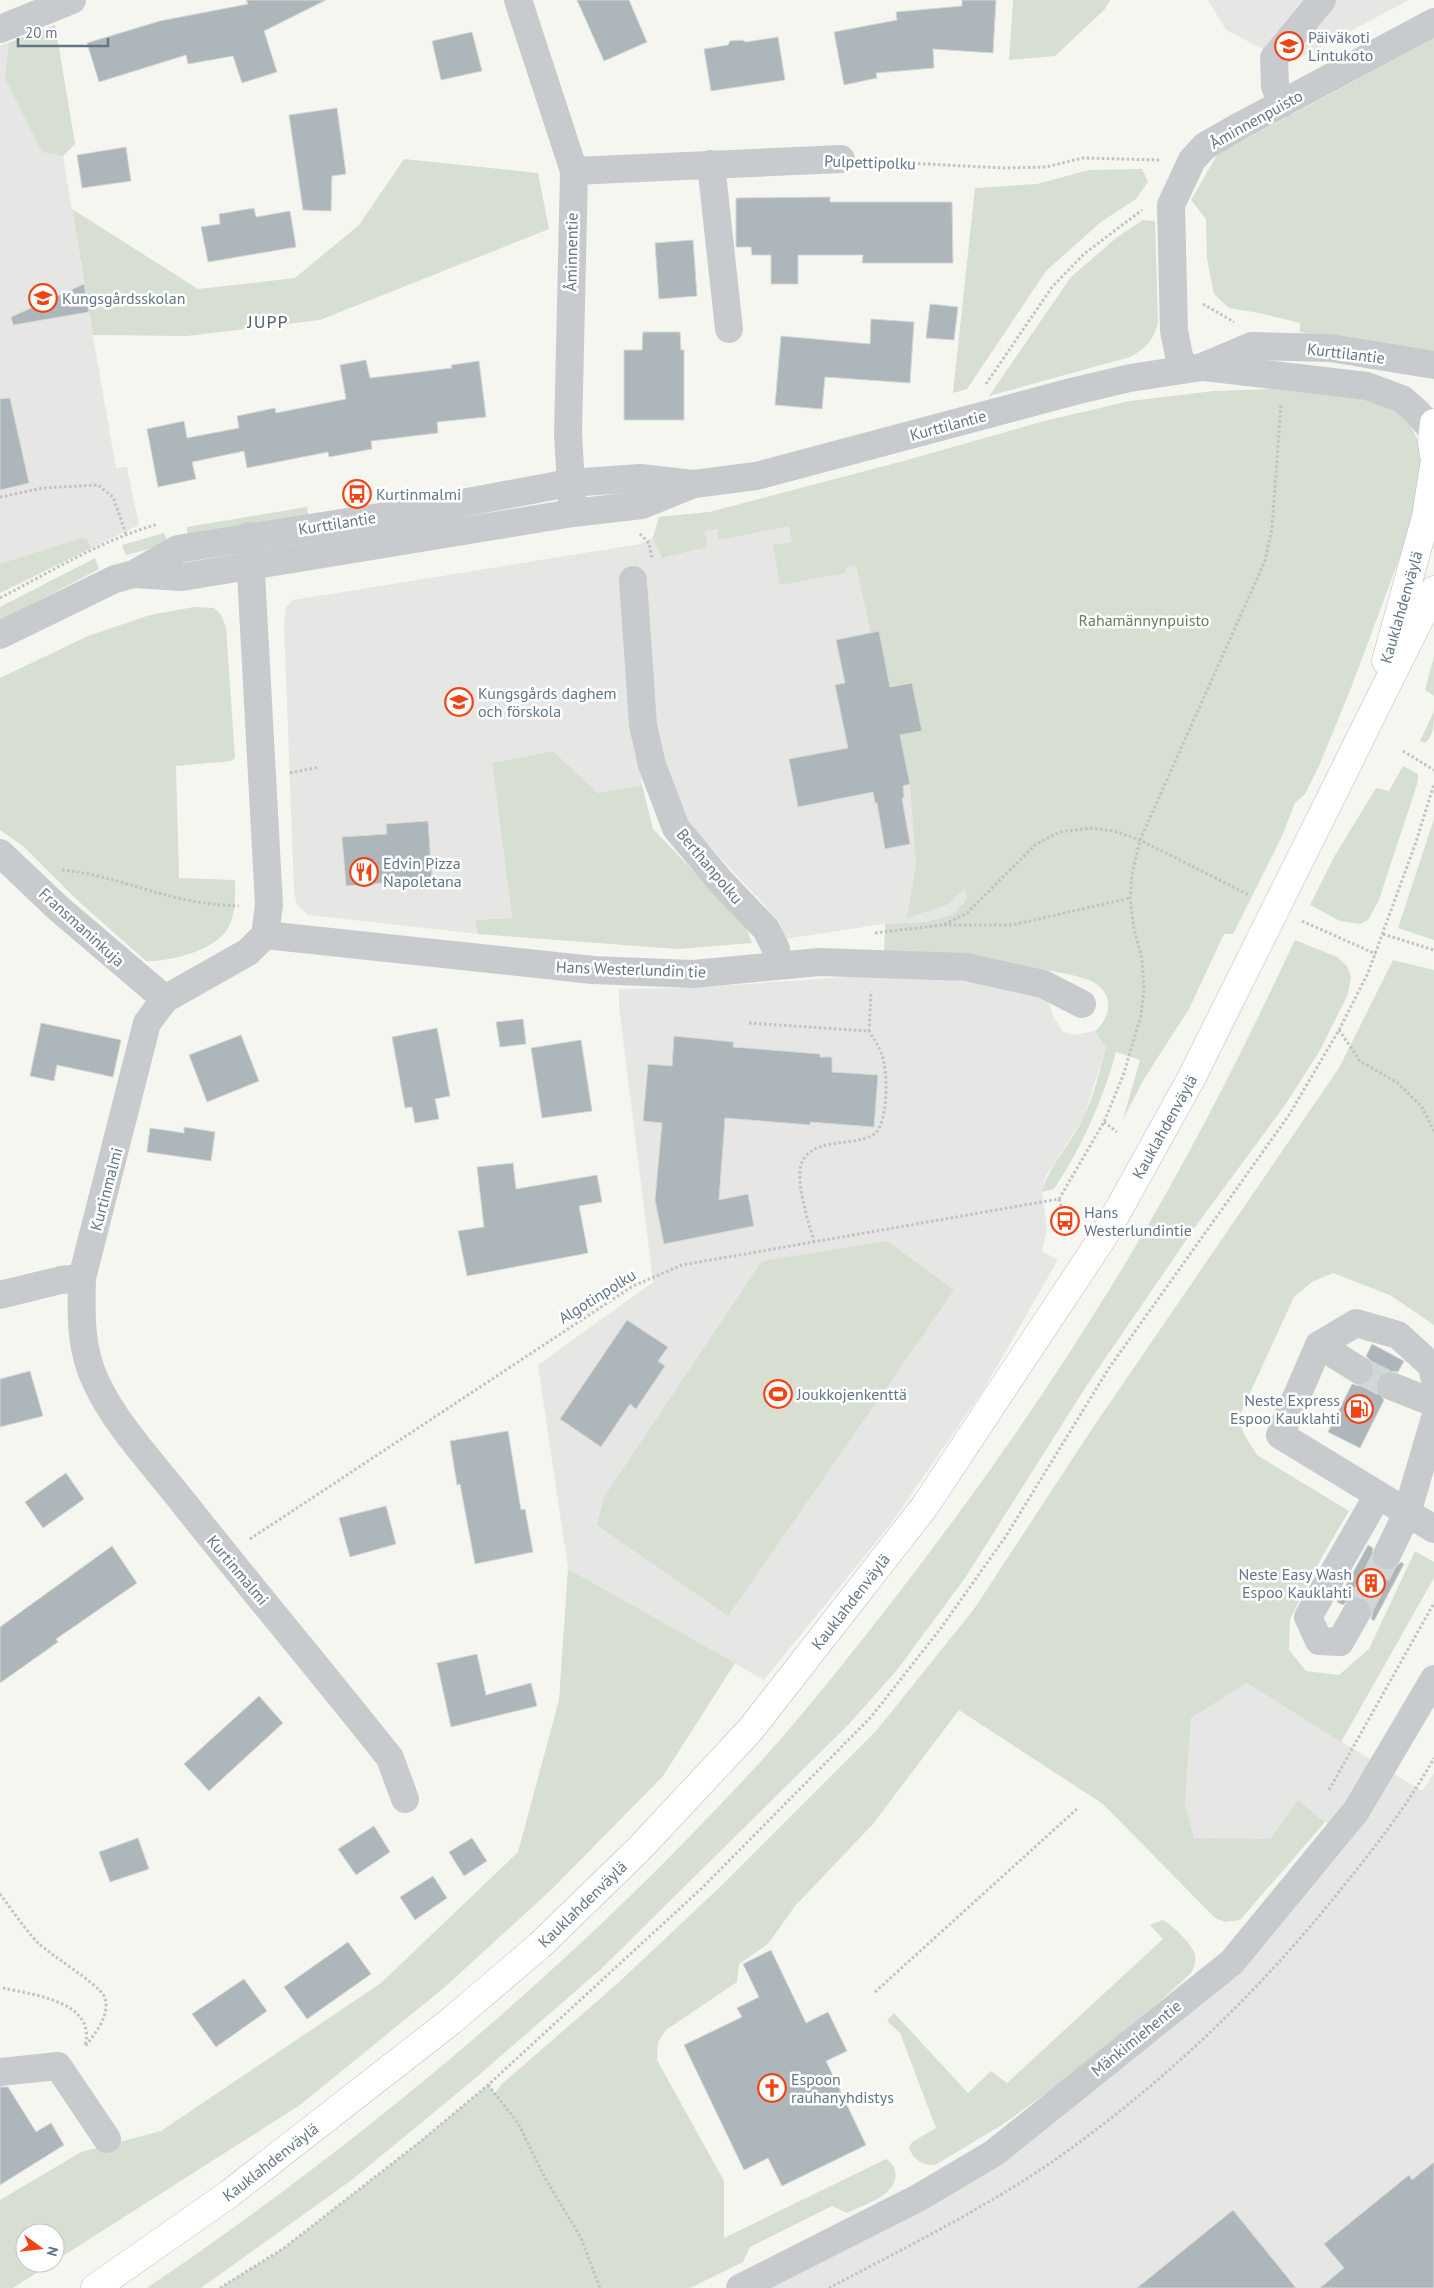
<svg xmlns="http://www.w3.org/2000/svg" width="1434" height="2288" font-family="'PT Sans',sans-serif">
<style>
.built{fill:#e6e7e5}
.green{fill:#d7ded2}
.building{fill:#adb6ba;stroke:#d7d7d4}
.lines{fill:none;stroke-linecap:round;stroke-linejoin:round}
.minor-tunnel{stroke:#d1d6d6;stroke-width:28;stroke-dasharray:28 14;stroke-linecap:butt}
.major-casing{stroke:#b8bcc0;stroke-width:29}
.path{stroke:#c0c2c4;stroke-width:3;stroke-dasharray:2.5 2.5;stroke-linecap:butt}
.minor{stroke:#c8cbce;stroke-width:28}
.major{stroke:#fff;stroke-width:28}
.labels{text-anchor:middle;stroke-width:5;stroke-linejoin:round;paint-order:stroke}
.poi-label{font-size:16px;fill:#627685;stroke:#fff;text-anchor:start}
.street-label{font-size:16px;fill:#627685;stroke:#fff}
.park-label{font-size:16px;fill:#677c61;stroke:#fff}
.neighbourhood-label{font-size:18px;letter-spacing:1px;fill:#505f6a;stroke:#fff}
</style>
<rect width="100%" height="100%" fill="#f6f6f1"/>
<g class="built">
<polygon points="1208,0 1409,0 1290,63 1226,30"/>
<polygon points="55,25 75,144 63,156 84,284 116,468 127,467 139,525 0,593 0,46"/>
<polygon points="900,462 967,899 952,915 925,922 884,924 785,939 779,921 686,821 668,774 652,703 648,652 648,581 625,584 642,785 598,793 553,751 492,763 512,918 475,920 478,934 308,915 297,905 294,892 284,624 286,607 293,600 640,544 653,537 659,517 710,512"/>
<polygon points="859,976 932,977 1008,988 1039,995 1050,1005 1053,1016 1063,1032 1074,1035 1095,1031 1106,1048 1084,1117 1046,1176 1042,1192 1047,1228 1042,1251 1058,1260 984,1389 890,1525 764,1680 568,1569 538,1365 653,1282 619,1006 619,989 688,988"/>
<polygon points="1247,1683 1422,1791 1434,1773 1434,2288 740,2288 918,2198 1232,1962 1338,1832 1298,1800 1270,1839 1194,1839 1185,1804 1191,1718"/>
</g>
<g class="green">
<polygon points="1013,0 1110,0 1105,9 1055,56 1009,60"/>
<polygon points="55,25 75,144 63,156 42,152 5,78 9,43"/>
<polygon points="1434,38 1434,351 1300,332 1300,323 1259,313 1229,308 1214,294 1207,259 1206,219 1191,200 1217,155"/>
<polygon points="404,159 538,173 549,229 320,320 187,336 93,335 72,209 198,289 295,278 359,225"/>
<polygon points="1142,169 1148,182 1136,199 1101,222 1046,271 967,389 953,393 975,188 1037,184 1089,170"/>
<path d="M 1143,220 L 1155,221 L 1158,323 C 1153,341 1146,348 1130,357 L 989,396 L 1071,277 L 1116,238 Z"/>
<path d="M 1272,389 L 1367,400 L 1393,409 L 1410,424 L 1420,445 L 1423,467 L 1416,514 L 1351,688 L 1319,766 L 1305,794 L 1295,803 L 1282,836 L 1233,934 L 1224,934 L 1189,1009 L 1144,1079 L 1123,1119 L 1140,1060 L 1116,1052 C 1103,1100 1082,1147 1054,1189 L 1042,1192 C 1049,1165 1071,1144 1083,1118 C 1094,1097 1099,1071 1106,1048 L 1095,1031 C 1113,1016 1114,990 1089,980 C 1072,974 1051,971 1033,968 C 984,959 934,956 884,952 L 885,924 L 925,922 L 952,915 L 967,899 L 965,888 L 949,904 L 907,918 L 916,864 L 910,784 L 900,735 L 922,731 L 912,683 L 890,687 L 879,632 L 871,633 L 856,565 L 846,567 L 846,573 L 780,585 L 773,545 L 792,542 L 789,526 L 719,540 L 717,529 L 705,531 L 707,547 L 662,558 L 653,538 L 659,517 L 710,512 L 900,462 L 1044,421 L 1130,401 L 1214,391 Z"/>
<polygon points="307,507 309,522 188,542 187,527"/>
<polygon points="164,533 168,544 126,555 122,545"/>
<polygon points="81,538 87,539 91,548 0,593 0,564"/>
<polygon points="95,558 99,569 0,621 0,607"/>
<path d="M 194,607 L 214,608 L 221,615 L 226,627 L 235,758 L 231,761 L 176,766 L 179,878 L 235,880 C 235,896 236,911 229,926 C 218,950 170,962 146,961 L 75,898 L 23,846 L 0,830 L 0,678 L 88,636 L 150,615 Z"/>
<polygon points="1434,656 1434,696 1425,690"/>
<path d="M 1434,711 C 1434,723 1434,736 1425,743 L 1420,741 Z"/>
<polygon points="553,751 598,793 642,785 653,829 746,926 752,943 677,949 478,934 475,920 512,918 492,763"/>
<polygon points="1403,766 1418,774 1418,781 1379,900 1368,920 1360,924 1340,921 1310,905 1334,857 1376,788 1389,791"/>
<polygon points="1434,819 1434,940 1398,928"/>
<path d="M 1295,940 L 1337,957 L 1347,966 L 1351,977 L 1348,994 L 1319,1052 L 1285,1105 L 1198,1223 L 1087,1385 L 965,1578 L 897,1670 L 849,1724 L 601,1969 L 472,2081 L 353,2179 L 201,2288 L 147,2288 C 364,2141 571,1967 749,1774 C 798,1722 843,1664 887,1608 C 968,1504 1045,1395 1114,1282 C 1182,1172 1240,1057 1295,940 Z"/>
<path d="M 1393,960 L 1434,970 L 1434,1325 L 1390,1295 L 1333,1273 L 1312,1282 L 1294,1297 L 1238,1419 L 1245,1436 L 1257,1455 L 1349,1511 L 1323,1555 L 1290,1619 L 1289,1650 L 1306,1671 L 1339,1675 L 1369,1649 L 1415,1551 L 1434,1562 L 1434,1578 L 1341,1742 L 1247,1683 L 1191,1718 L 1185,1804 L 1194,1838 L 1270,1839 L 1298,1800 L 1325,1822 L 1240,1920 L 1225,1922 L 1215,1918 L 1103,1804 L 959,1710 L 873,1824 L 795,1906 L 768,1944 L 739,1964 L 737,1982 L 666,2030 L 658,2042 L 657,2060 L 724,2181 L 724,2238 L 886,2159 C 890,2161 894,2166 895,2171 C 901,2194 863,2205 847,2213 L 832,2206 L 750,2247 L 743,2262 L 690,2288 L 220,2288 L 284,2248 L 421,2141 L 488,2085 L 495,2093 L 502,2084 L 618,1983 L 720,1887 L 876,1731 L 974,1609 L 1092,1429 L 1339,1068 Z"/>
<polygon points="887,1241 954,1290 728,1616 597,1525 604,1497 762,1261"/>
<polygon points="568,1569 735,1663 663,1776 552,1889 445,1987 300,2105 55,2261 55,2233 25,2233 25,2263 52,2263 13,2288 0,2288 0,2200 81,2152 161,2131 381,1983 518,1852 559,1700"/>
<path d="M 1162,1920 C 1171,1923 1194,1946 1195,1955 C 1196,1962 1194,1969 1190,1974 L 1125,2033 L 1078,2070 L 1002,2125 L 935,2165 C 922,2165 914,2160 909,2148 L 912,2142 L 936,2128 L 900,2033 L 887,2021 L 894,2013 L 968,2093 L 991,2071 L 1007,2083 L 1163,1939 L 1150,1925 Z"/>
</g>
<g class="building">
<polygon points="246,0 326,0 264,31 277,72 242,83 233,56 188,64 186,55 99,82 87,43 160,21 248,4"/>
<polygon points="577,0 629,0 647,42 604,61"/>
<polygon points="962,0 996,0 993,53 933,49 934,68 876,73 877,78 844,85 834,32 897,20 896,12 962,6"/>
<polygon points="472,32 482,71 441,80 432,41"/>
<polygon points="778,37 785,80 711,91 704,49 728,45 730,41 742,40 746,42"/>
<polygon points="337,108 346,174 332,176 331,211 303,210 289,115"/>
<polygon points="126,147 131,181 82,188 77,155"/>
<polygon points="830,197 830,202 952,202 953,263 862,263 863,255 798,255 798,284 771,284 771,255 752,255 751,247 736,247 736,198"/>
<polygon points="254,208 256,217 290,211 296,247 208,262 201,227 220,224 219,214"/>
<polygon points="693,240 697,296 659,299 655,243"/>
<polygon points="84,284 89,312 13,325 11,317"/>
<polygon points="930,304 958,307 954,340 926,338"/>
<polygon points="871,319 914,322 910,383 825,377 822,409 775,405 781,336 870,344"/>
<polygon points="643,332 680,332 681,350 684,350 684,420 624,420 624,350 642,350"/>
<polygon points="366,360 370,378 452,368 451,365 479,361 486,417 437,422 438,433 371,441 372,449 329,457 328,452 247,468 244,451 192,462 196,479 158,487 147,429 184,421 187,438 239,428 237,416 275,408 276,413 346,399 340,365"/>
<polygon points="10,398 29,483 0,490 0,399"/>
<polygon points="879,631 890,687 912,683 922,731 900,735 910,784 903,786 904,798 902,798 910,844 885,849 877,803 875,803 873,792 798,807 789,759 848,748 835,685 845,683 836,640"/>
<polygon points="428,821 432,879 346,886 342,837 387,834 386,824"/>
<polygon points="523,1019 526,1044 500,1047 496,1022"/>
<polygon points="41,1023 121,1040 113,1077 57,1065 54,1081 30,1076"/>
<polygon points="437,1028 450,1096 435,1099 439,1119 415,1123 412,1107 405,1108 392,1037"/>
<polygon points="241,1035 259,1081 207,1102 189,1055"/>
<polygon points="674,1036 734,1042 733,1047 820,1054 820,1057 832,1057 832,1072 878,1075 874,1127 810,1122 810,1125 725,1118 719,1200 748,1194 754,1226 664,1244 655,1200 662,1123 643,1121 648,1064 672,1066"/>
<polygon points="581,1040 592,1111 542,1118 531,1048"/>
<polygon points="184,1127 215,1132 211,1161 147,1152 150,1128 184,1133"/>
<polygon points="513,1163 516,1189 597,1175 602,1202 579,1206 588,1253 467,1276 458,1231 484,1227 477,1167"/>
<polygon points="627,1320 668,1347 658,1361 665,1366 636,1409 630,1404 601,1447 560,1419"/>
<polygon points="1372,1344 1404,1361 1398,1372 1388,1371 1381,1374 1377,1380 1376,1389 1384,1400 1360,1448 1328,1432 1352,1384 1359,1386 1366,1384 1372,1378 1375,1371 1373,1363 1366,1356"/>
<polygon points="30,1371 43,1416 0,1427 0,1379"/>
<polygon points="508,1431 521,1510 525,1509 533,1552 475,1564 460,1484 457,1485 450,1441"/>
<polygon points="66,1473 84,1499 43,1528 25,1502"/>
<polygon points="386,1506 396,1544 350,1557 339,1518"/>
<polygon points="1368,1545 1373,1548 1372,1557 1374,1563 1380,1569 1389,1570 1395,1568 1401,1562 1404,1564 1374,1621 1371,1619 1373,1611 1371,1605 1364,1598 1356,1596 1350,1598 1343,1605 1337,1602"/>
<polygon points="112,1546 137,1583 56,1639 58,1642 0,1683 0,1627"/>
<polygon points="477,1654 486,1695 531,1683 537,1706 451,1727 437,1663"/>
<polygon points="259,1696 283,1723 209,1791 184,1764"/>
<polygon points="374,1826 390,1852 356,1875 338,1849"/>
<polygon points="138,1838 149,1869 110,1882 99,1852"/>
<polygon points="472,1838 487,1861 464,1876 449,1852"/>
<polygon points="433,1876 447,1898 415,1920 400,1897"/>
<polygon points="348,1942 371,1974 307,2019 284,1987"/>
<polygon points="771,1950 806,2023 828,2012 847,2051 826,2061 866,2145 782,2186 768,2158 744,2170 684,2045 742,2017 737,2008 759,1997 743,1964"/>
<polygon points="244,1979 267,2011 216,2047 192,2014"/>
<polygon points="0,2087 8,2087 36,2132 51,2123 64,2145 0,2185"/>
<polygon points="1434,2162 1434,2288 1320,2288 1344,2268 1324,2244 1409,2175 1412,2180"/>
<polygon points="1233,2210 1296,2288 1137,2288"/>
</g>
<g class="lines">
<g class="minor-tunnel">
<polyline points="1359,1370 1391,1386"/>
<polyline points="1357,1612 1387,1555"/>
</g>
<defs>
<g id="major">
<polyline points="1434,423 1432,442 1434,455"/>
<polyline points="1386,661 1426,517 1434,466"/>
<path id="s1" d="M 95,2288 L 229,2194 L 451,2021 L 539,1946 L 639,1849 L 751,1729 L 925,1506 L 1105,1234 L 1192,1077 L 1434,590"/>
</g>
</defs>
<use href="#major" class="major-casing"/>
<g class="path">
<polyline points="868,161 1003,168 1046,167 1083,158 1160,160"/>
<polyline points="1203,304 1234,322"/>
<polyline points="986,384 1052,287 1084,254 1142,210"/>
<polyline points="0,497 43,488 98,485 113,497 126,534"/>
<polyline points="640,534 649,543 652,559"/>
<path d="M 0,598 C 52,571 102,540 158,524"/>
<polyline points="1403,751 1434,770"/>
<polyline points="290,773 319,767"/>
<path d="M 62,870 C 105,874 138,889 178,898 C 199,903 218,905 239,906"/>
<polyline points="1302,921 1376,954"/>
<polyline points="944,925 1012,925 1130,898"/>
<polyline points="875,933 943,925 967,913 1036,844 1060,832 1090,828 1114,831 1140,840 1249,895"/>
<polyline points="1383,934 1434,950"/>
<polyline points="749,1023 869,1031 871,991"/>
<polyline points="1339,1030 1360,1061 1398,1083 1422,1107 1434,1131"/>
<polyline points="1104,1122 1117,1132"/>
<polyline points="1059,1199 1065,1221"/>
<path d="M 814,1242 C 809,1222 791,1173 805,1157 C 820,1138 854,1146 873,1135 C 889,1125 888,1071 882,1055 C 879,1046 874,1039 869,1031"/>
<polyline points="250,1539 633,1286 682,1265 1059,1199 1104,1122 1124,1073 1141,1015 1144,990 1142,959 1134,929 1130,898 1132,875 1140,840 1265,561 1272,528 1281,404"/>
<polyline points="1329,1790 1434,1603"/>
<path d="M 0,1894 C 12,1910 24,1928 38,1943 C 52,1956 98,1984 104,1996 C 112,2013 95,2035 84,2047"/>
<path d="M 3,1988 C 33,1995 97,2001 85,2046"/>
<polyline points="875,1992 1078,1808"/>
<polyline points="488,2085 518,2123 545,2178 581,2238 600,2288"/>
<polyline points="220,2288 284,2248 421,2141 488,2085 702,1888 871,1717 941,1628 1006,1536 1109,1368 1289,1115 1339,1030 1368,973 1416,842 1434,784"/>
<path d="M 829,2288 C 912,2244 1002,2200 1077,2144 C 1180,2068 1270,1980 1349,1879 C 1380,1841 1410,1801 1434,1758"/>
</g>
<g class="minor">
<polyline points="518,0 574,171 568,434 572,501"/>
<polyline points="0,29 72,0"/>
<polyline points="1282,104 1275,86 1274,58 1322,0"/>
<polyline points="711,164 729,329"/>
<polyline points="574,171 841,159"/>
<polyline points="1204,367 1367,386 1402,399 1417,412 1433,431"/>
<polyline points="1182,370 1174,331 1171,205 1192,160 1205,146 1240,126 1434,22"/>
<path d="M 249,536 L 269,905 L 265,935 L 248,952 L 165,999 L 147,1023 L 82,1278 C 81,1314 80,1349 96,1382 C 115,1424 154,1465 183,1502 C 251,1588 322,1672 390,1758 L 405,1799"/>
<polyline points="134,574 182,577 573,513 642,505 691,485"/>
<polyline points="633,580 643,725 652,765 676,828 721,882 766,929 776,949 775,966"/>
<polyline points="0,635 115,579 134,574 178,549 436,508 569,483 640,478 694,484 756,476 1075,391 1130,378 1202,367 1252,346 1330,348 1434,365"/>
<polyline points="0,853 58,908 165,999"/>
<polyline points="265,935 593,970 693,974 819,962 966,967 1043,984 1082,1004"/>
<polyline points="0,1295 61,1280 82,1278"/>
<polyline points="1319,1345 1359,1370"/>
<polyline points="1434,1376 1432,1366 1398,1335 1356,1323 1319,1345 1280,1435 1434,1529"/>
<polyline points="1391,1386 1434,1403"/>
<polyline points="1387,1555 1407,1513 1434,1421"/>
<polyline points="1357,1612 1340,1642 1319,1641 1308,1617 1378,1495"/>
<polyline points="0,2072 58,2066 107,2139"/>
<polyline points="740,2288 918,2198 994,2153 1232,1962 1356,1811 1434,1679"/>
</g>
<use href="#major" class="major"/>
</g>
<defs>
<symbol id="school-ring" viewBox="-11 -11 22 22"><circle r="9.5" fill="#fff" stroke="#f24315" stroke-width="1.5"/><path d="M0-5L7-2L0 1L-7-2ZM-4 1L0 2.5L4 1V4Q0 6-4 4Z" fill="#f24315"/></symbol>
<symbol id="bus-ring" viewBox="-11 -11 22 22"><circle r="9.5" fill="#fff" stroke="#f24315" stroke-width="1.5"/><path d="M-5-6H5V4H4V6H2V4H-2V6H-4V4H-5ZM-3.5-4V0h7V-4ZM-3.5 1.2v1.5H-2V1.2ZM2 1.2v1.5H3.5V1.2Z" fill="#f24315"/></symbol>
<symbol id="restaurant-ring" viewBox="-11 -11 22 22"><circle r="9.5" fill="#fff" stroke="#f24315" stroke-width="1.5"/><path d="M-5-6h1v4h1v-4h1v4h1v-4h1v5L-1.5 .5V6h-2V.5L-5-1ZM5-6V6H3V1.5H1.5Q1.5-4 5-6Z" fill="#f24315"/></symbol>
<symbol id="stadium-ring" viewBox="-11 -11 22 22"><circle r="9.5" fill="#fff" stroke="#f24315" stroke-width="1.5"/><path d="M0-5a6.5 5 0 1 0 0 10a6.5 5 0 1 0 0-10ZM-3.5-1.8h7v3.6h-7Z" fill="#f24315"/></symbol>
<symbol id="fuel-ring" viewBox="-11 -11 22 22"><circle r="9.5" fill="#fff" stroke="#f24315" stroke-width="1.5"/><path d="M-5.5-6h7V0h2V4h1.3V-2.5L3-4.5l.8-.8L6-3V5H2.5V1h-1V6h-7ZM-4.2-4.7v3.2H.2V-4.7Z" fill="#f24315"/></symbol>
<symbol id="building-ring" viewBox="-11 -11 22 22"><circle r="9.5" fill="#fff" stroke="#f24315" stroke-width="1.5"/><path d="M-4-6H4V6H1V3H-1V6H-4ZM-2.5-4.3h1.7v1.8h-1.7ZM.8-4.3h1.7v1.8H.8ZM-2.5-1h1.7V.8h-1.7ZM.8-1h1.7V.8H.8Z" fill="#f24315"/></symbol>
<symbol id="church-ring" viewBox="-11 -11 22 22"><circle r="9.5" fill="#fff" stroke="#f24315" stroke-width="1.5"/><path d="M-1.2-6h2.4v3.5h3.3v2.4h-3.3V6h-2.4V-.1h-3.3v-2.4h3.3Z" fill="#f24315"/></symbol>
</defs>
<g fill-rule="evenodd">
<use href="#school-ring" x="1273" y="30" width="32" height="32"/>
<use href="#school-ring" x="27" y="282" width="32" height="32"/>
<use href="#bus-ring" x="341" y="478" width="32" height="32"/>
<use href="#school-ring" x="443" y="686" width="32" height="32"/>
<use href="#restaurant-ring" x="348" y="856" width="32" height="32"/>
<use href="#bus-ring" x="1049" y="1205" width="32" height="32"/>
<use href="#stadium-ring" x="762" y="1378" width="32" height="32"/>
<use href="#fuel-ring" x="1343" y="1393" width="32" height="32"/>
<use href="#building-ring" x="1355" y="1567" width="32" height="32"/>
<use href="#church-ring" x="756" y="2072" width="32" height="32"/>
</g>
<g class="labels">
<g class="poi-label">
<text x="1308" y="43">Päiväkoti<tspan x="1308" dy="18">Lintukoto</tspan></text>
<text x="62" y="304">Kungsgårdsskolan</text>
<text x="376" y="500">Kurtinmalmi</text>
<text x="478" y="699">Kungsgårds daghem<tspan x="478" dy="18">och förskola</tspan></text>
<text x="383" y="869">Edvin Pizza<tspan x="383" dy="18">Napoletana</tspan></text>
<text x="1084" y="1218">Hans<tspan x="1084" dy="18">Westerlundintie</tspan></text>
<text x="797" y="1400">Joukkojenkenttä</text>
<text x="1340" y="1406" text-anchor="end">Neste Express<tspan x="1340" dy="18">Espoo Kauklahti</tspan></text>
<text x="1352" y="1580" text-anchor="end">Neste Easy Wash<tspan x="1352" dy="18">Espoo Kauklahti</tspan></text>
<text x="791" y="2085">Espoon<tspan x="791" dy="18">rauhanyhdistys</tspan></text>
</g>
<g class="street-label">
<text transform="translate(1256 119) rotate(-29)" y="6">Åminnenpuisto</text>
<text transform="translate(870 162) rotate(2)" y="6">Pulpettipolku</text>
<text transform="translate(571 252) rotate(-89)" y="6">Åminnentie</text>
<text transform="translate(1346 353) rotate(7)" y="6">Kurttilantie</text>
<text transform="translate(948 425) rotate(-15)" y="6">Kurttilantie</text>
<text transform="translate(337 523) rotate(-9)" y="6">Kurttilantie</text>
<text transform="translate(1401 607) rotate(-74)" y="6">Kauklahdenväylä</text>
<text transform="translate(710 866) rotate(50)" y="6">Berthanpolku</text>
<text transform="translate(82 927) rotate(42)" y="6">Fransmaninkuja</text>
<text transform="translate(631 969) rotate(2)" y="6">Hans Westerlundin tie</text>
<text dy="6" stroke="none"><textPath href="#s1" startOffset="1596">Kauklahdenväylä</textPath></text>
<text transform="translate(106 1189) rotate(-75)" y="6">Kurtinmalmi</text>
<text transform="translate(597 1296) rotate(-32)" y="6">Algotinpolku</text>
<text transform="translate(238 1570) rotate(50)" y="6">Kurtinmalmi</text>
<text dy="6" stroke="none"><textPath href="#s1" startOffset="1026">Kauklahdenväylä</textPath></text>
<text dy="6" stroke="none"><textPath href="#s1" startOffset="621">Kauklahdenväylä</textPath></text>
<text transform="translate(1136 2038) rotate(-39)" y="6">Mänkimiehentie</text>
<text dy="6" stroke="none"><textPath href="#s1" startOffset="216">Kauklahdenväylä</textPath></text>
</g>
<g class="park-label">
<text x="1144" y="626">Rahamännynpuisto</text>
</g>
<g class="neighbourhood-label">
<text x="268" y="328">JUPP</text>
</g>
</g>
<g transform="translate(40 2248) rotate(105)"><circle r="24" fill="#ffffff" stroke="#c0c8ce"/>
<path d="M0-4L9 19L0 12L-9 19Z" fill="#f24315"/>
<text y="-8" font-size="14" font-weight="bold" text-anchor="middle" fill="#627685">N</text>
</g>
<path d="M18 38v8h90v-8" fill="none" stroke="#627685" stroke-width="2.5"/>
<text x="25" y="38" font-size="15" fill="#627685" stroke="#ffffff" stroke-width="4" paint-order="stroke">20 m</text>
</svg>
